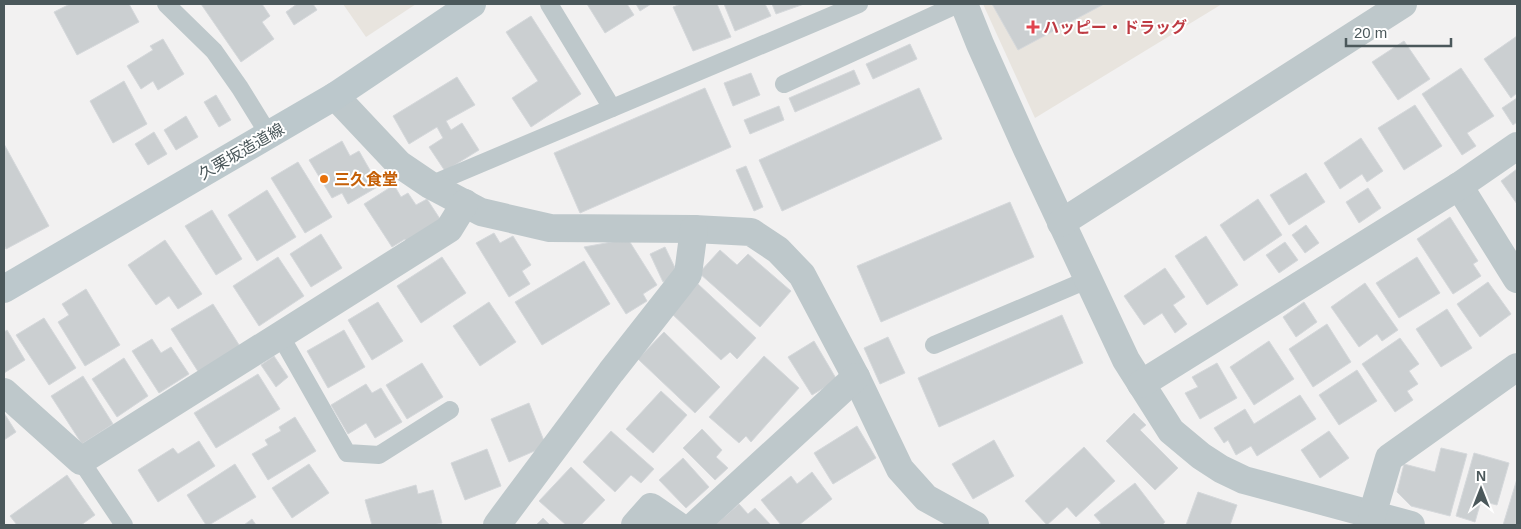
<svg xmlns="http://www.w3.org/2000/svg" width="1521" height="529" font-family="Arial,'Noto Sans JP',sans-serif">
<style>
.commercial{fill:#e8e4de}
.building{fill:#cbcfd1;stroke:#d5d8db}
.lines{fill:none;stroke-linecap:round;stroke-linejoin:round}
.lane{stroke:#bec8cb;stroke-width:18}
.street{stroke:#bec8cb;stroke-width:28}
.secondary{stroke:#bcc8cc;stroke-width:28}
.health-dot{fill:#e0444e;stroke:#fff;stroke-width:2}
.food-dot{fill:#e8710a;stroke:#fff;stroke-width:2}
.labels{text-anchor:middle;stroke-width:4;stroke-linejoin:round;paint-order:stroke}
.health-label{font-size:16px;font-weight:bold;fill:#be3a42;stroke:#fff;text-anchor:start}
.street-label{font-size:16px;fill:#4b585b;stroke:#fff}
.food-label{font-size:16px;font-weight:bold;fill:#c56008;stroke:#fff;text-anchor:start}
</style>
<rect width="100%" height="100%" fill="#f2f1f1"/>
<g class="commercial">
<polygon points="343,4 416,4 366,37"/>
<polygon points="983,4 1222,4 1035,118"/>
</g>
<g class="building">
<polygon points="70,4 129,4 139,22 77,55 54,12"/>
<polygon points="201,4 262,4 270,16 262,22 274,39 241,62"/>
<polygon points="297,4 313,4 317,10 294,25 286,12"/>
<polygon points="587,4 627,4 634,15 605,33"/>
<polygon points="636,4 651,4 640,11"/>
<polygon points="681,4 717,4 731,37 693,51 673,7"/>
<polygon points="724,4 765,4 771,16 735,31"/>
<polygon points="772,4 804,4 776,14"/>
<polygon points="992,4 1104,4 1018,50"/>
<polygon points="531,16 581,94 531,127 512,98 538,81 506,32"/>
<polygon points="1517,36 1517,93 1511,98 1484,59"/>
<polygon points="163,39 184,74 158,90 153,81 141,89 127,66 153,50 150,46"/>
<polygon points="1404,41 1430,79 1398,100 1372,62"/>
<polygon points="910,44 917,59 873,79 866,64"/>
<polygon points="1461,68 1494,116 1467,133 1476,146 1462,155 1422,94"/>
<polygon points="854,70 860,84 795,112 789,98"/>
<polygon points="751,73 760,95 733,106 724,83"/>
<polygon points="457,77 475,105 446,121 451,130 462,123 479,150 445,171 429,147 443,138 437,127 409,144 393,116"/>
<polygon points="124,81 147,124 113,143 90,101"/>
<polygon points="705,88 731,147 580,213 554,153"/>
<polygon points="919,88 942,139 782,211 759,160"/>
<polygon points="216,95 231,120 219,127 204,102"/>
<polygon points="1517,98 1517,122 1513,125 1502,108"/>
<polygon points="1415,105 1442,146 1404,170 1378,128"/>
<polygon points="779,106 784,120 750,134 744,120"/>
<polygon points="186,116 198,137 176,150 164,130"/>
<polygon points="154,132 167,154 148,165 135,144"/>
<polygon points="1361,138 1383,171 1367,182 1362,174 1340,189 1324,163"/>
<polygon points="342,141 350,156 359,151 379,186 348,204 342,193 332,198 309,160"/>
<polygon points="4,144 49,226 6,249 4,245"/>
<polygon points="298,162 332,217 305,233 271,178"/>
<polygon points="746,166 763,207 754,211 736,170"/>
<polygon points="1517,169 1517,204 1501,181"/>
<polygon points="1306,173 1325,202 1289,225 1270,195"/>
<polygon points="394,185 401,197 408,193 416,205 427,199 442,222 408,244 405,239 392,247 364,204"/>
<polygon points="1368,188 1381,208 1359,223 1346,202"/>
<polygon points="267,190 296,237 257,261 228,215"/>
<polygon points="1258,199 1282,235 1244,261 1220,225"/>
<polygon points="1010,202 1034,257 881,322 857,266"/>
<polygon points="212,210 242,259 216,275 185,226"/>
<polygon points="1450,217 1478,261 1473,264 1481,276 1453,294 1417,239"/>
<polygon points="1306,225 1319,243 1305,253 1292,235"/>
<polygon points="494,233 500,243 513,236 531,265 522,271 530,284 509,297 476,243"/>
<polygon points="321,234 342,268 311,287 290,254"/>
<polygon points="1206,236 1238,285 1207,305 1175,256"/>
<polygon points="628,239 657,285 643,294 647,301 626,314 584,247"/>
<polygon points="165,240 202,294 178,309 169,296 156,305 128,265"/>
<polygon points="1285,242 1298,260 1279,273 1266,255"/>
<polygon points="665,247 678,274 663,282 650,254"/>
<polygon points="720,250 737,265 748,254 791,291 760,327 699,273"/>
<polygon points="278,257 304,296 259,326 233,286"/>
<polygon points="442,257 466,293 421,323 397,286"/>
<polygon points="1417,257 1440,293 1399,318 1376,283"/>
<polygon points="584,261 610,304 542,345 515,302"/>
<polygon points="1165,268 1185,297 1173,305 1187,324 1175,333 1162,313 1144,325 1124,296"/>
<polygon points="1488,282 1511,314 1480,337 1457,304"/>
<polygon points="1365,283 1398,330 1382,341 1377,334 1359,347 1331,307"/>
<polygon points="698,284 756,338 737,359 730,352 721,360 671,313"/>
<polygon points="86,289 120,345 85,366 58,322 69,315 62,304"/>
<polygon points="378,302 403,341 372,360 348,320"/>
<polygon points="489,302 516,342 480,366 453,326"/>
<polygon points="1304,302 1317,322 1296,337 1283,317"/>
<polygon points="213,304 241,348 199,373 171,329"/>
<polygon points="1447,309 1472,348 1441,367 1416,329"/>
<polygon points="1062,315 1083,363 939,427 918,378"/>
<polygon points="44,318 76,368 49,385 16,335"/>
<polygon points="1327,324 1351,362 1313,387 1289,349"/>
<polygon points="7,330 25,360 4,373 4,332"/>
<polygon points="344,330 365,367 328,388 307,351"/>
<polygon points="664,332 720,387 695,413 638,359"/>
<polygon points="888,337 905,373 880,384 864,348"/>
<polygon points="1400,338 1419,364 1409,371 1418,384 1407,391 1413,400 1395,412 1362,364"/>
<polygon points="152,339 161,353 171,347 189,374 159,393 132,351"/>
<polygon points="814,341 837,380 812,395 788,357"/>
<polygon points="1269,341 1294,379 1254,405 1230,367"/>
<polygon points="274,356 288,377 276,387 261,365"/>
<polygon points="764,356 799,388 751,442 746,436 739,443 709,417"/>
<polygon points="124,358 148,396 117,417 92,379"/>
<polygon points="422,363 443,397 407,419 386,385"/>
<polygon points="1217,363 1237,398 1200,419 1185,393 1198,387 1192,377"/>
<polygon points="1357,370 1377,401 1339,425 1319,395"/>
<polygon points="258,374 280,409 216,448 194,413"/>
<polygon points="83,376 113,424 82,444 51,396"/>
<polygon points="366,384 372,393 381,388 402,422 375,438 366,423 348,434 331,405"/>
<polygon points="661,391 687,415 653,453 626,429"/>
<polygon points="1300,395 1316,419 1257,456 1251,446 1236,455 1228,440 1224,443 1214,428 1245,409 1254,424"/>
<polygon points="529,403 546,446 509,462 491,419"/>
<polygon points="4,413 16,432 4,440"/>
<polygon points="1134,413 1146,425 1140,430 1178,468 1155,490 1106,441"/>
<polygon points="295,417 316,451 268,480 252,454 268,445 265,440 281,431 279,427"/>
<polygon points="857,426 876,458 833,484 814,453"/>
<polygon points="702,429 722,450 716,457 728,468 715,480 683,448"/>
<polygon points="611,431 654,469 641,483 631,475 615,492 583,462"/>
<polygon points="1329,431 1349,458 1320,478 1301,450"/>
<polygon points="994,440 1014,476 973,499 952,464"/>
<polygon points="199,441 215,466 158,502 138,470 173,448 178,454"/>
<polygon points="1084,447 1115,481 1076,517 1067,507 1047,525 1025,501"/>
<polygon points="1441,448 1467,454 1450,516 1411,506 1397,492 1404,464 1435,472"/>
<polygon points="487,449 501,486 465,500 451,463"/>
<polygon points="1474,453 1509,463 1497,505 1481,501 1475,522 1456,516"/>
<polygon points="683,458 709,487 686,508 659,480"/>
<polygon points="235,464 256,497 209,525 206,525 187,495"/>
<polygon points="309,464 329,493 292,518 272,488"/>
<polygon points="571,467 605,500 581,525 566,525 539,501"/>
<polygon points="812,472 832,499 799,525 781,525 761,500 791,476 797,484"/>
<polygon points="67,475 95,515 81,525 17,525 10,516"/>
<polygon points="1517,479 1517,525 1503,525"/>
<polygon points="1135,483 1165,522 1162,525 1098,525 1101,523 1094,515"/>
<polygon points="416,485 418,494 433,490 442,523 433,525 372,525 365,500"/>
<polygon points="1198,492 1237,505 1230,525 1186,525"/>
<polygon points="739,504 748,514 755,508 771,525 715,525"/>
<polygon points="543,518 550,525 536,525"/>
<polygon points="252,519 256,525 244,525"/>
</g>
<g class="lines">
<g class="lane">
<polyline points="166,4 214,51 240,88 269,135"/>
<polyline points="549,4 612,108"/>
<polyline points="784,84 958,4"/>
<polyline points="430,185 859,4"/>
<polyline points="280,335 347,453 379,455 450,410"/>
<polyline points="934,345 1087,280"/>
<polyline points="81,461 124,525"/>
</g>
<g class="street">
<polyline points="964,4 980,44 1027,149 1126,360 1171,431 1201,456 1221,469 1244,480 1411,525"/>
<polyline points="335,96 399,164 430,185 481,212 550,228 694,229 751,232 778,250 802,275 856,377 900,469 926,498 975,525"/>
<polyline points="1459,186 1517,279"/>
<polyline points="1061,223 1403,4"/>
<polyline points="1141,384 1459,186 1517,146"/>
<polyline points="4,392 81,461 449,229 465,203"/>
<polyline points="1372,515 1389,458 1517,367"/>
<polyline points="497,525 611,372 688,274 694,229"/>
<polyline points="635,525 651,507 677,525"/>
<polyline points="695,525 856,377"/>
</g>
<polyline class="secondary" points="4,289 335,96 472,4"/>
</g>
<path class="health-dot" d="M1030.5 19.5h5v5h5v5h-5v5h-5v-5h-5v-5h5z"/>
<circle class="food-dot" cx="324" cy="179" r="5"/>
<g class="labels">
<g class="health-label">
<text x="1043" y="33">ハッピー・ドラッグ</text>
</g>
<g class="street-label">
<text transform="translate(241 151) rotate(-30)" y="6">久栗坂造道線</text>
</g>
<g class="food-label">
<text x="334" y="185">三久食堂</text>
</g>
</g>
<rect width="1521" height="529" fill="none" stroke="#4b585b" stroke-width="10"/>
<g transform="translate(1481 489)" stroke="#ffffff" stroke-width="4" paint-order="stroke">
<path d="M0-4L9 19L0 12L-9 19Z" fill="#4b585b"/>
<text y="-8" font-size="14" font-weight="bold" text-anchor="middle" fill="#4b585b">N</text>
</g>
<path d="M1346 38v8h105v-8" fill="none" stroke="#4b585b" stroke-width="2.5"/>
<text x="1354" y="38" font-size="15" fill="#4b585b" stroke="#ffffff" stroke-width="4" paint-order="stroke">20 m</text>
</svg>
